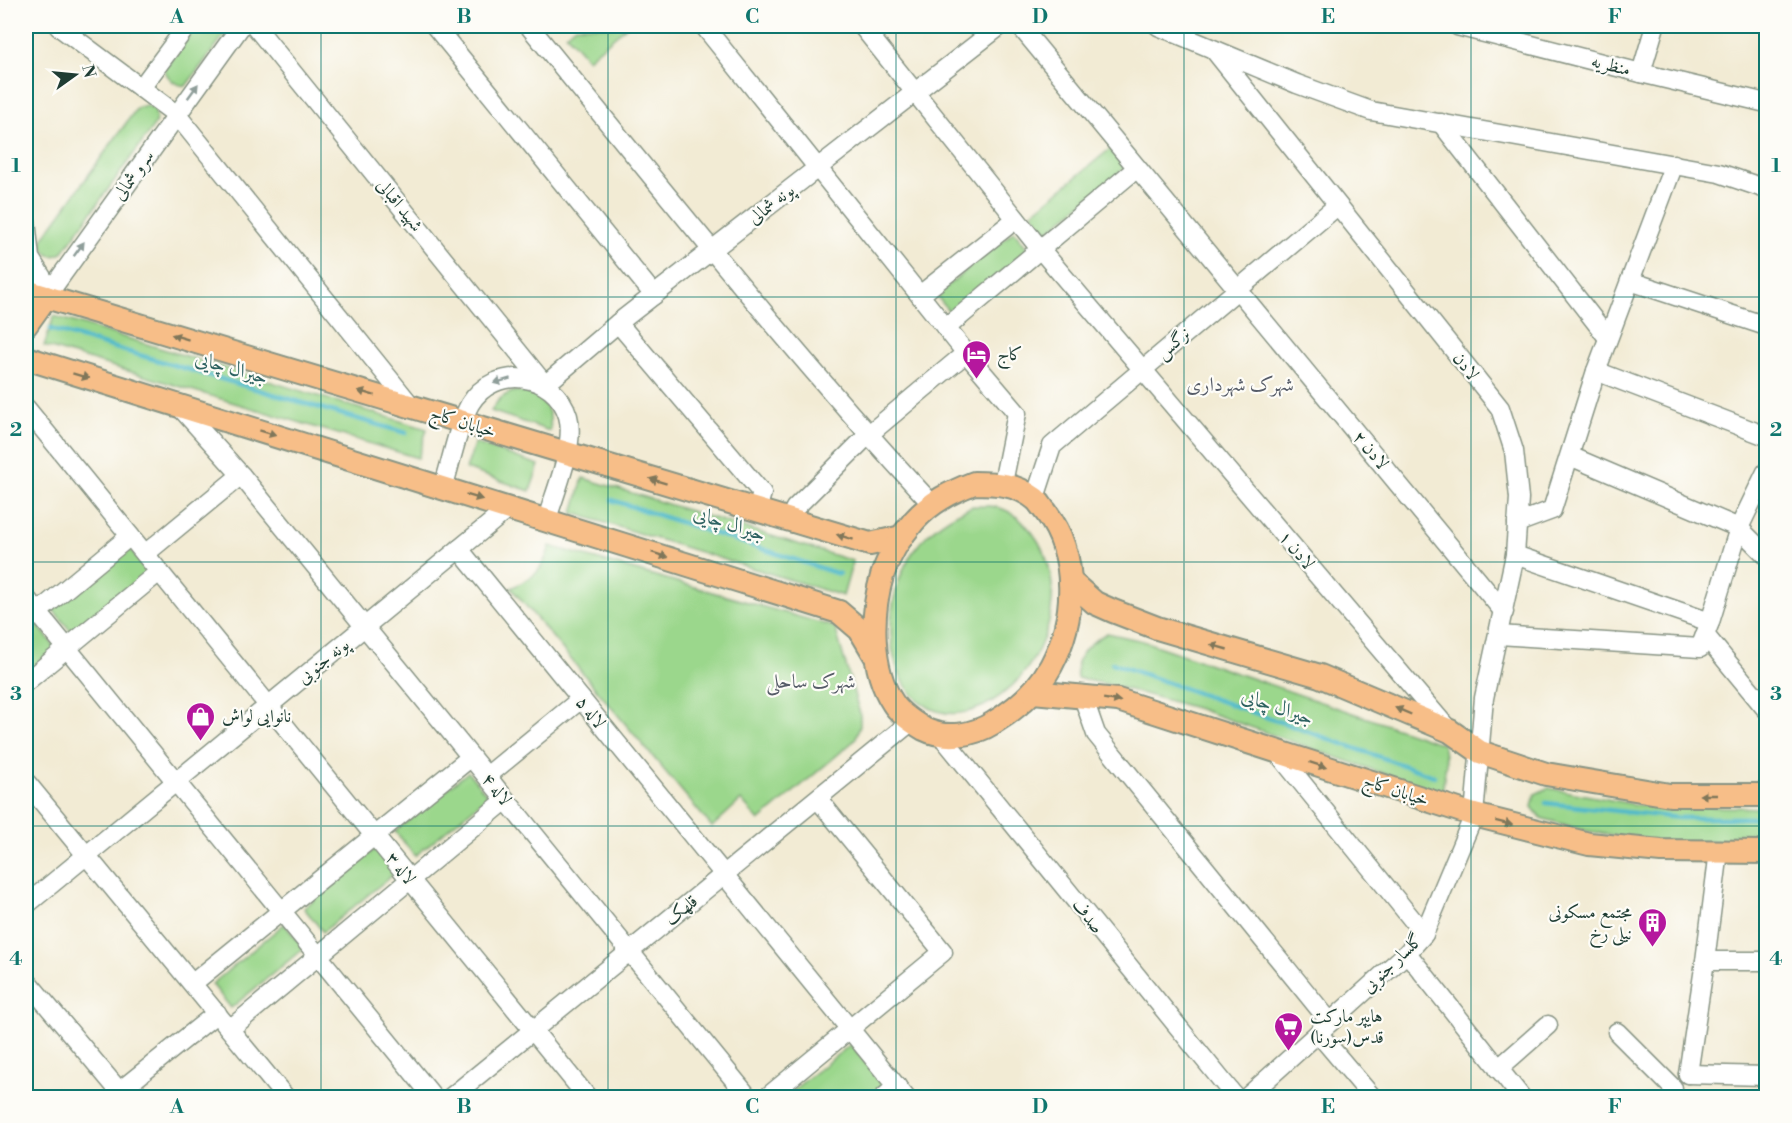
<svg xmlns="http://www.w3.org/2000/svg" width="1792" height="1123" font-family="'Libre Bodoni',Amiri,serif">
<style>
.green{fill:#9bd78c;stroke:#5d8a60;stroke-width:1.5}
.lines{fill:none;stroke-linecap:round;stroke-linejoin:round}
.stream{stroke:#4eb9cb;stroke-width:4.5}
.minor-casing{stroke:#889484;stroke-width:21}
.major-casing{stroke:#889484;stroke-width:26}
.minor{stroke:#fff;stroke-width:18}
.major{stroke:#f7be88;stroke-width:22}
.oneway{fill:#8f9e9a}
.oneway2{fill:#80775a}
.grid{fill:none;stroke:#0f766e;stroke-width:1.5;stroke-opacity:0.55}
.labels{text-anchor:middle;stroke-width:4.5;stroke-linejoin:round;paint-order:stroke}
.street-label{font-size:18px;fill:#1f3d34;stroke:#fdfcf7}
.poi-label{font-size:18px;fill:#1f3d34;stroke:#fdfcf7;text-anchor:start}
.water-label{font-size:20px;font-style:italic;fill:#2d6261;stroke:#fdfcf7}
.neighbourhood-label{font-size:20px;fill:#565c68;stroke:#fdfcf7}
.neatline{fill:none;stroke:#0f766e;stroke-width:2}
.grid-label{font-size:20px;text-anchor:middle;font-weight:bold;fill:#0f766e}
</style>
<rect width="100%" height="100%" fill="#fdfcf7"/>
<filter id="ink" filterUnits="userSpaceOnUse"><feTurbulence type="fractalNoise" baseFrequency=".0167" numOctaves="2"/><feDisplacementMap in="SourceGraphic" scale="12" xChannelSelector="R" yChannelSelector="G"/><feConvolveMatrix kernelMatrix="1 2 1 2 8 2 1 2 1" color-interpolation-filters="sRGB"/></filter>
<filter id="wash" filterUnits="userSpaceOnUse"><feTurbulence type="fractalNoise" baseFrequency=".008" numOctaves="4" result="noise"/><feDisplacementMap in="SourceGraphic" scale="24" xChannelSelector="R" yChannelSelector="G"/><feGaussianBlur stdDeviation="1.35" result="paint"/><feColorMatrix in="noise" values="0 0 0 0 0 0 0 0 0 0 0 0 0 0 0 0 0 1.4 0 .05"/><feComposite in="paint" operator="in"/></filter>
<g filter="url(#wash)">
<rect width="100%" height="100%" fill="#f2ebd4"/>
<g class="green">
<path d="M 197,26 L 231,26 L 186,86 C 176,85 168,79 164,69 Z"/>
<polygon points="576,26 627,26 588,59 566,34"/>
<path d="M 146,105 L 155,109 L 156,123 L 62,253 C 50,260 40,252 43,238 L 137,108 Z"/>
<polygon points="1110,149 1125,168 1047,232 1032,213"/>
<polygon points="1014,231 1029,250 951,314 936,295"/>
<polygon points="54,316 427,429 418,458 44,346"/>
<path d="M 515,391 C 539,391 553,406 550,431 L 491,411 C 497,400 503,395 515,391 Z"/>
<polygon points="475,443 539,465 530,491 466,469"/>
<polygon points="583,478 853,561 843,596 573,513"/>
<path d="M 973,506 C 980,507 989,505 996,507 C 1011,510 1023,521 1032,532 C 1074,587 1046,669 991,702 C 973,713 950,718 930,708 C 877,680 884,591 915,549 C 931,528 949,516 973,506 Z"/>
<polygon points="127,545 149,572 73,634 51,607"/>
<path d="M 550,546 L 835,627 L 860,714 L 860,726 L 855,740 L 759,821 L 741,800 L 712,827 L 511,588 C 536,576 542,572 550,546 Z"/>
<polygon points="35,622 57,649 26,674 26,629"/>
<path d="M 1107,633 L 1143,641 L 1443,744 L 1446,762 L 1442,794 L 1196,708 L 1111,685 L 1077,678 C 1074,655 1089,643 1107,633 Z"/>
<polygon points="468,772 488,796 415,856 395,831"/>
<polygon points="1548,788 1638,805 1766,808 1766,841 1677,842 1634,839 1587,831 1541,818 1532,807 1535,794"/>
<polygon points="376,848 396,872 323,932 304,908"/>
<polygon points="284,924 304,948 231,1008 212,984"/>
<polygon points="851,1044 885,1087 872,1097 783,1098"/>
</g>
<g class="lines">
<g class="stream">
<polyline points="50,329 406,433"/>
<polyline points="612,500 839,574"/>
<polyline points="1112,663 1434,776"/>
<polyline points="1546,803 1679,818 1766,818"/>
</g>
</g>
</g>
<g filter="url(#ink)">
<g class="lines">
<defs>
<g id="minor">
<polyline points="58,26 177,115 412,407"/>
<polyline points="255,26 545,385 618,323 1000,26"/>
<polyline points="435,26 654,295"/>
<path d="M 529,26 C 661,187 790,351 932,504"/>
<polyline points="704,26 966,353 1017,413 1003,483"/>
<polyline points="862,26 1041,250 1448,729"/>
<polyline points="1020,26 1504,612"/>
<polyline points="1158,26 1297,84 1371,111 1719,173 1766,189"/>
<polyline points="1457,26 1641,73 1766,103"/>
<polyline points="1214,50 1500,408 1514,451 1519,498 1515,555 1484,698 1474,815 1424,934 1407,953 1246,1098"/>
<polyline points="1641,73 1655,26"/>
<polyline points="141,88 187,26"/>
<polyline points="1441,123 1608,338"/>
<polyline points="26,221 30,258 50,290"/>
<polyline points="1630,281 1766,326"/>
<polyline points="920,295 1016,219"/>
<polyline points="46,297 241,26"/>
<polyline points="618,323 762,493 757,510"/>
<polyline points="946,328 1137,168"/>
<polyline points="1596,371 1766,436"/>
<polyline points="179,406 241,475 749,1098"/>
<polyline points="26,408 588,1098"/>
<polyline points="1570,456 1739,528 1766,555"/>
<path d="M 443,488 C 451,463 458,425 470,404 C 494,364 555,372 568,416 C 576,444 555,492 547,519"/>
<polyline points="1035,498 1052,446 1337,206"/>
<polyline points="789,520 795,508 868,435 966,353"/>
<polyline points="1517,523 1552,510 1596,371 1674,164"/>
<polyline points="459,549 906,1098"/>
<polyline points="145,554 241,475"/>
<polyline points="1515,555 1710,622"/>
<polyline points="26,598 434,1098"/>
<polyline points="26,622 130,536"/>
<polyline points="1499,635 1700,648 1710,622 1739,528 1766,472"/>
<polyline points="1705,635 1766,709"/>
<polyline points="26,682 159,572"/>
<polyline points="1083,697 1096,734 1330,1022"/>
<polyline points="940,734 1236,1098"/>
<polyline points="1277,752 1424,934"/>
<polyline points="487,776 581,699"/>
<polyline points="26,782 286,1098"/>
<polyline points="26,905 509,508"/>
<polyline points="1407,953 1522,1098"/>
<polyline points="1705,961 1766,961"/>
<polyline points="26,980 125,1098"/>
<polyline points="193,983 471,757"/>
<polyline points="230,1029 506,800"/>
<polyline points="1617,1032 1673,1088"/>
<polyline points="1318,1033 1373,1098"/>
<polyline points="1498,1069 1548,1025"/>
<polyline points="1688,1074 1705,961 1719,851"/>
<polyline points="1688,1074 1766,1076"/>
<polyline points="126,1086 217,1013"/>
<polyline points="450,1098 912,721"/>
<polyline points="766,1098 943,952 818,799"/>
<polyline points="883,1098 897,1086"/>
</g>
<g id="major">
<polyline points="26,291 870,544 902,537"/>
<polyline points="26,325 46,297"/>
<polyline points="26,358 839,612 860,630 876,657"/>
<path d="M 974,483 C 996,483 1016,484 1034,498 C 1039,501 1042,508 1046,512 C 1079,556 1076,619 1051,666 C 1038,690 1016,709 993,723 C 974,735 946,740 924,729 C 914,723 899,713 893,703 C 870,669 871,613 882,576 C 888,557 901,536 914,521 C 931,502 951,492 974,483 Z"/>
<polyline points="1070,581 1095,603 1113,611 1157,628 1320,676 1450,731 1480,752 1546,774 1670,795 1766,795"/>
<polyline points="1033,692 1118,700 1474,815 1589,844 1661,851 1766,852"/>
</g>
</defs>
<use href="#minor" class="minor-casing"/>
<use href="#major" class="major-casing"/>
<use href="#minor" class="minor"/>
<use href="#major" class="major"/>
</g>
<defs><path id="oneway-solid" d="M-6-.8H1V-3.2L6.5 0L1 3.2V.8H-6Z" transform="scale(1.5)"/></defs>
<g class="oneway">
<use href="#oneway-solid" transform="translate(193 91) rotate(-54)"/>
<use href="#oneway-solid" transform="translate(79 249) rotate(-54)"/>
<use href="#oneway-solid" transform="translate(502 381) rotate(163)"/>
</g>
<g class="oneway2">
<use href="#oneway-solid" transform="translate(180 337) rotate(-163)"/>
<use href="#oneway-solid" transform="translate(81 376) rotate(17)"/>
<use href="#oneway-solid" transform="translate(366 393) rotate(-163)"/>
<use href="#oneway-solid" transform="translate(268 433) rotate(17)"/>
<use href="#oneway-solid" transform="translate(658 481) rotate(-163)"/>
<use href="#oneway-solid" transform="translate(474 497) rotate(17)"/>
<use href="#oneway-solid" transform="translate(845 537) rotate(-163)"/>
<use href="#oneway-solid" transform="translate(660 555) rotate(18)"/>
<use href="#oneway-solid" transform="translate(1219 647) rotate(-164)"/>
<use href="#oneway-solid" transform="translate(1112 700) rotate(9)"/>
<use href="#oneway-solid" transform="translate(1403 711) rotate(-157)"/>
<use href="#oneway-solid" transform="translate(1318 765) rotate(18)"/>
<use href="#oneway-solid" transform="translate(1708 795) rotate(-180)"/>
<use href="#oneway-solid" transform="translate(1504 823) rotate(14)"/>
</g>
</g>
<path class="grid" d="M 321,26 L 321,1098M 608,26 L 608,1098M 896,26 L 896,1098M 1184,26 L 1184,1098M 1471,26 L 1471,1098M 26,297 L 1766,297M 26,562 L 1766,562M 26,826 L 1766,826"/>
<defs>
<symbol id="hotel-pin" viewBox="-11 -11 22 30"><path d="M0 17L-7.5 6A9.5 9.5 0 1 1 7.5 6Z" fill="#b5179e" stroke="#fdfcf7"/><path d="M-6-4.5h1.5V1H6V5H4.5V3h-9V5H-6ZM-4 0a1.8 1.8 0 1 1 3.6 0ZM.5 0V-2.5h3Q6-2.5 6 0Z" fill="#fff"/></symbol>
<symbol id="shop-pin" viewBox="-11 -11 22 30"><path d="M0 17L-7.5 6A9.5 9.5 0 1 1 7.5 6Z" fill="#b5179e" stroke="#fdfcf7"/><path d="M-5-2.5h2.3a2.7 3.5 0 0 1 5.4 0H5L5.5 6h-11ZM-1.5-2.5h3a1.5 2.3 0 0 0-3 0Z" fill="#fff"/></symbol>
<symbol id="building-pin" viewBox="-11 -11 22 30"><path d="M0 17L-7.5 6A9.5 9.5 0 1 1 7.5 6Z" fill="#b5179e" stroke="#fdfcf7"/><path d="M-4-6H4V6H1V3H-1V6H-4ZM-2.5-4.3h1.7v1.8h-1.7ZM.8-4.3h1.7v1.8H.8ZM-2.5-1h1.7V.8h-1.7ZM.8-1h1.7V.8H.8Z" fill="#fff"/></symbol>
<symbol id="supermarket-pin" viewBox="-11 -11 22 30"><path d="M0 17L-7.5 6A9.5 9.5 0 1 1 7.5 6Z" fill="#b5179e" stroke="#fdfcf7"/><path d="M-6-5.5h2.5l.6 2H6L4.5 2H-2.5L-4.4-4H-6ZM-1.5 3.2a1.3 1.3 0 1 0 .1 0ZM3 3.2a1.3 1.3 0 1 0 .1 0Z" fill="#fff"/></symbol>
</defs>
<g fill-rule="evenodd">
<use href="#hotel-pin" x="960" y="338" width="33" height="45"/>
<use href="#shop-pin" x="184" y="700" width="33" height="45"/>
<use href="#building-pin" x="1636" y="906" width="33" height="45"/>
<use href="#supermarket-pin" x="1272" y="1010" width="33" height="45"/>
</g>
<g class="labels">
<g class="street-label">
<text transform="translate(1611 65) rotate(14)" y="6">منظریه</text>
<text transform="translate(133 175) rotate(-54)" y="6">سرو شمالی</text>
<text transform="translate(771 204) rotate(-38)" y="6">پونه شمالی</text>
<text transform="translate(400 205) rotate(51)" y="6">شهید اقبالی</text>
<text transform="translate(1173 343) rotate(-40)" y="6">نرگس</text>
<text transform="translate(1466 366) rotate(51)" y="6">لادن</text>
<text transform="translate(463 422) rotate(17)" y="6">خیابان کاج</text>
<text transform="translate(1371 450) rotate(50)" y="6">لادن ۲</text>
<text transform="translate(1297 550) rotate(50)" y="6">لادن ۱</text>
<text transform="translate(323 661) rotate(-39)" y="6">پونه جنوبی</text>
<text transform="translate(591 712) rotate(51)" y="6">لاله ۵</text>
<text transform="translate(497 789) rotate(51)" y="6">لاله ۴</text>
<text transform="translate(1396 790) rotate(18)" y="6">خیابان کاج</text>
<text transform="translate(401 868) rotate(51)" y="6">لاله ۳</text>
<text transform="translate(681 910) rotate(-39)" y="6">قلهک</text>
<text transform="translate(1088 916) rotate(51)" y="6">صدف</text>
<text transform="translate(1392 963) rotate(-44)" y="6">گلسار جنوبی</text>
</g>
<g class="poi-label">
<text x="997" y="360">کاج</text>
<text x="222" y="722">نانوایی لواش</text>
<text x="1632" y="918" text-anchor="end">مجتمع مسکونی<tspan x="1632" dy="21">نیلی رخ</tspan></text>
<text x="1310" y="1022">هایپر مارکت<tspan x="1310" dy="21">قدس(سورنا)</tspan></text>
</g>
<g class="water-label">
<text transform="translate(232 367) rotate(16)" y="7">جیرال چایی</text>
<text transform="translate(730 523) rotate(18)" y="7">جیرال چایی</text>
<text transform="translate(1278 706) rotate(19)" y="7">جیرال چایی</text>
</g>
<g class="neighbourhood-label">
<text x="1240" y="391">شهرک شهرداری</text>
<text x="811" y="688">شهرک ساحلی</text>
</g>
</g>
<rect width="1792" height="1123" fill="none" stroke="#fdfcf7" stroke-width="66"/>
<g transform="translate(75 75) rotate(75)" stroke="#fdfcf7" stroke-width="4.5" paint-order="stroke">
<path d="M0-4.5L10 22L0 15L-10 22Z" fill="#1f3d34"/>
<text y="-9" font-size="16" font-weight="bold" text-anchor="middle" fill="#1f3d34">N</text>
</g>
<rect x="33" y="33" width="1726" height="1057" class="neatline"/>
<g class="grid-label">
<text x="177" y="23">A</text>
<text x="464" y="23">B</text>
<text x="752" y="23">C</text>
<text x="1040" y="23">D</text>
<text x="1328" y="23">E</text>
<text x="1615" y="23">F</text>
<text x="16" y="172">1</text>
<text x="1776" y="172">1</text>
<text x="16" y="436">2</text>
<text x="1776" y="436">2</text>
<text x="16" y="700">3</text>
<text x="1776" y="700">3</text>
<text x="16" y="965">4</text>
<text x="1776" y="965">4</text>
<text x="177" y="1113">A</text>
<text x="464" y="1113">B</text>
<text x="752" y="1113">C</text>
<text x="1040" y="1113">D</text>
<text x="1328" y="1113">E</text>
<text x="1615" y="1113">F</text>
</g>
</svg>
